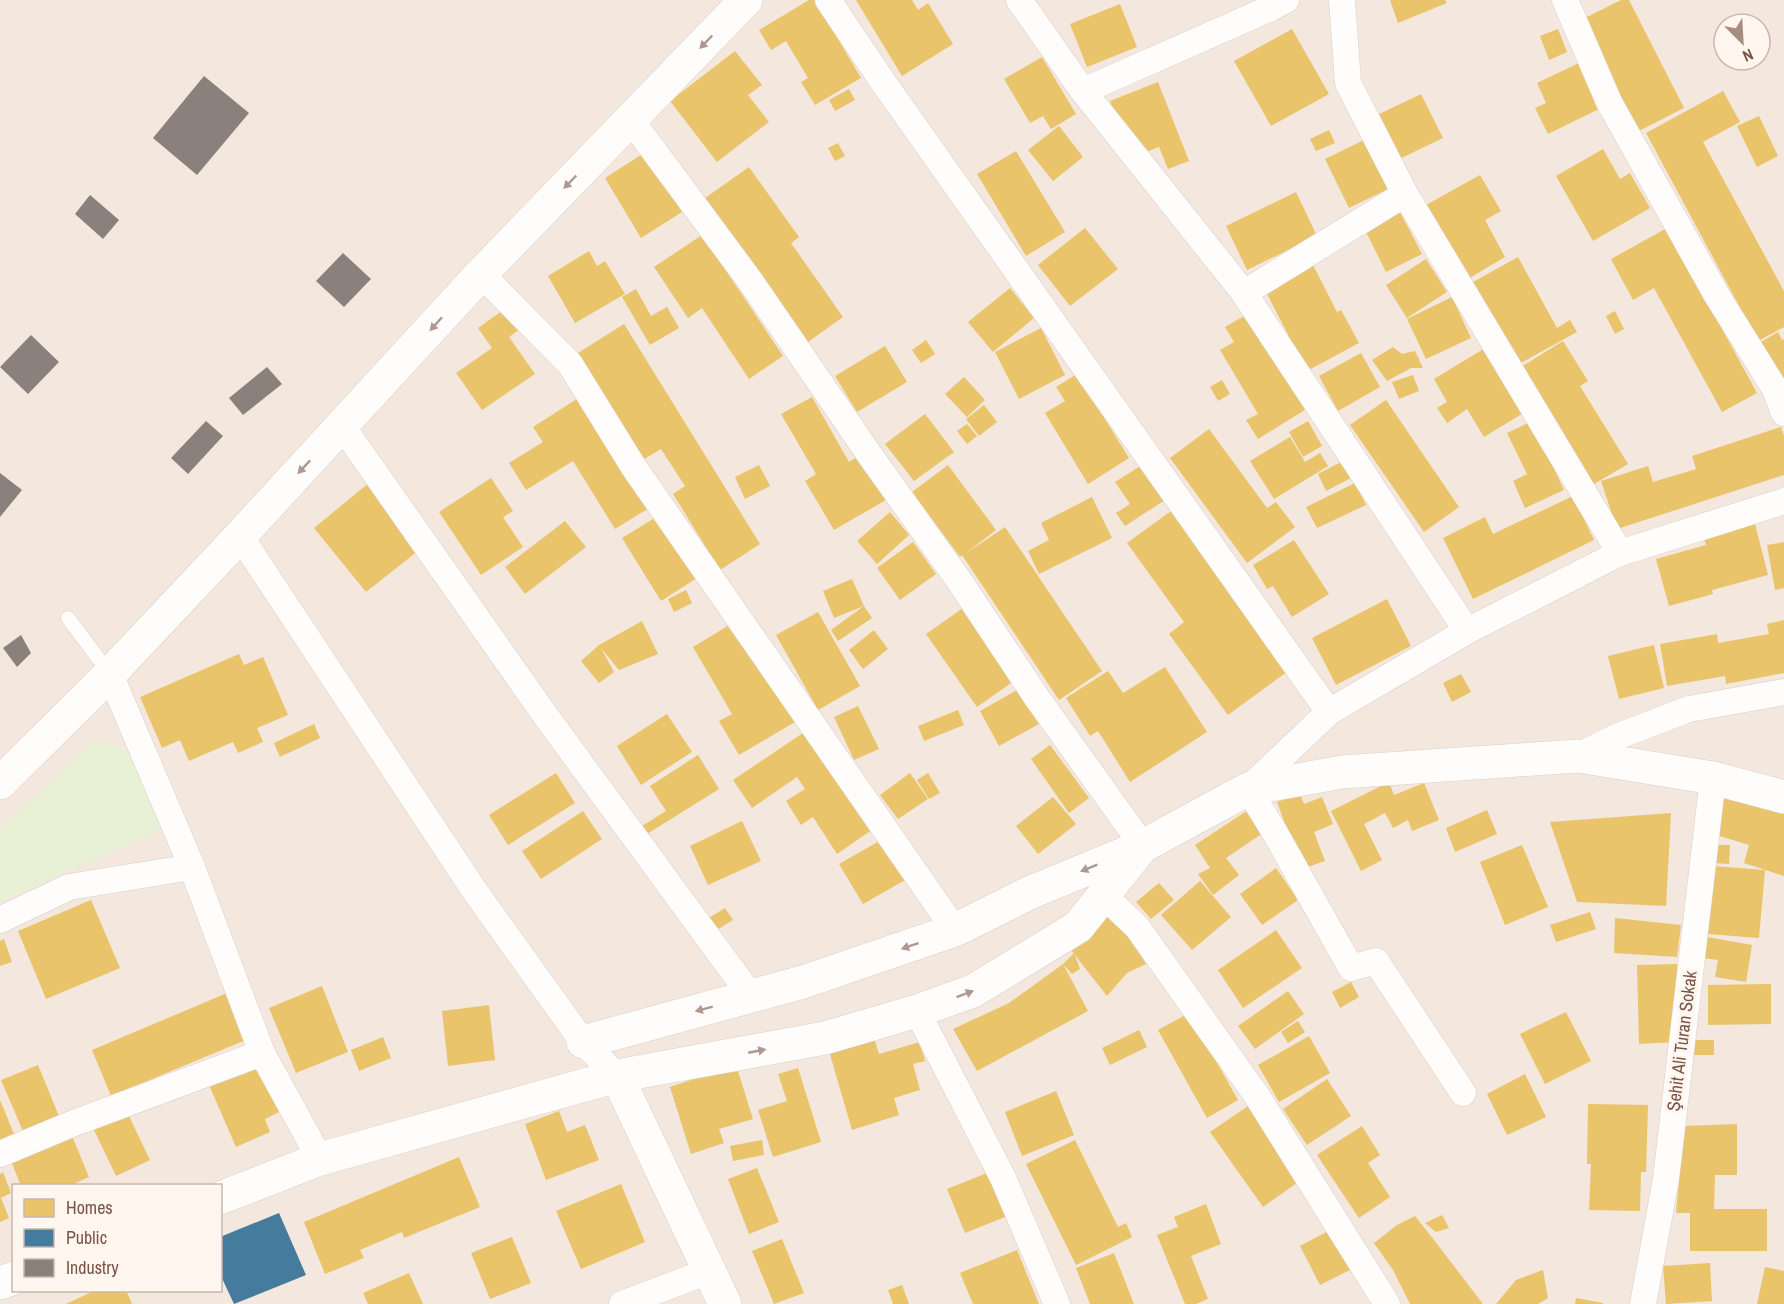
<svg xmlns="http://www.w3.org/2000/svg" width="1784" height="1304" font-family="'Archivo Narrow',sans-serif">
<style>
.residential{fill:#f4e7dd;fill-rule:evenodd}
.green{fill:#e8f0d6}
.homes{fill:#e9c46a}
.public{fill:#457b9d}
.industry{fill:#8a817c}
.lines{fill:none;stroke-linecap:round;stroke-linejoin:round}
.lane-casing{stroke:#d8ceca;stroke-width:15}
.street-casing{stroke:#d8ceca;stroke-width:27}
.secondary-casing{stroke:#d9cec8;stroke-width:34}
.lane{stroke:#fefdfc;stroke-width:14}
.street{stroke:#fefdfc;stroke-width:26}
.secondary{stroke:#fefdfc;stroke-width:33}
.oneway{fill:#af9891}
.labels{text-anchor:middle;stroke-width:6;stroke-linejoin:round;paint-order:stroke}
.street-label{font-size:18px;fill:#7a5449;stroke:#fff7ef}
</style>
<rect width="100%" height="100%" fill="#f9f3ed"/>
<path class="residential" d="M 0,0 L 1784,0 L 1784,1304 L 0,1304 ZM 1724,24 L 1760,24 L 1760,60 L 1724,60 ZM 14,1186 L 220,1186 L 220,1290 L 14,1290 Z"/>
<polygon class="green" points="94,741 132,748 161,830 0,902 0,829"/>
<g class="homes">
<polygon points="809,0 815,0 861,78 815,105 801,82 808,78 786,41 771,50 759,30"/>
<polygon points="856,0 912,0 918,10 928,3 953,44 902,76"/>
<polygon points="1390,0 1445,0 1447,3 1398,23"/>
<polygon points="1621,0 1629,0 1684,108 1635,133 1579,21"/>
<polygon points="1120,4 1137,47 1087,67 1070,24"/>
<polygon points="1292,29 1329,94 1271,126 1234,61"/>
<polygon points="1558,29 1567,52 1549,60 1540,36"/>
<polygon points="735,51 762,85 748,95 769,122 717,162 670,101"/>
<polygon points="1042,57 1076,114 1051,129 1043,116 1030,123 1004,79"/>
<polygon points="1581,62 1603,107 1548,134 1535,108 1546,103 1537,83"/>
<polygon points="1158,82 1189,161 1168,169 1159,147 1143,153 1126,143 1110,101"/>
<polygon points="849,89 855,100 835,111 829,100"/>
<polygon points="1723,91 1740,122 1703,142 1784,291 1784,327 1758,341 1646,133"/>
<polygon points="1421,94 1443,138 1395,161 1373,117"/>
<polygon points="1759,116 1778,156 1757,167 1737,126"/>
<polygon points="1059,126 1083,157 1053,181 1028,150"/>
<polygon points="1329,130 1335,143 1316,151 1310,139"/>
<polygon points="1366,139 1390,188 1349,208 1325,159"/>
<polygon points="838,143 845,156 835,161 828,148"/>
<polygon points="1603,149 1620,179 1630,173 1650,208 1593,241 1556,176"/>
<polygon points="1016,151 1065,232 1026,256 977,174"/>
<polygon points="644,153 682,212 641,238 605,178"/>
<polygon points="749,167 799,237 791,243 843,317 808,342 705,198"/>
<polygon points="1480,175 1501,211 1485,220 1505,257 1468,279 1426,205"/>
<polygon points="1296,192 1317,236 1247,270 1226,226"/>
<polygon points="1400,212 1422,254 1386,272 1365,230"/>
<polygon points="1085,228 1118,269 1070,306 1038,265"/>
<polygon points="1667,228 1757,393 1722,412 1654,288 1633,300 1611,259"/>
<polygon points="702,235 783,356 749,379 702,308 688,318 654,267"/>
<polygon points="589,251 597,266 605,261 625,294 575,323 548,276"/>
<polygon points="1518,257 1557,328 1570,320 1577,332 1519,364 1473,282"/>
<polygon points="1426,259 1447,292 1407,318 1386,285"/>
<polygon points="1313,265 1337,312 1341,310 1359,343 1307,371 1265,290"/>
<polygon points="1010,288 1034,318 993,352 968,322"/>
<polygon points="636,289 651,316 667,307 679,328 650,345 622,297"/>
<polygon points="1452,297 1471,338 1426,359 1407,319"/>
<polygon points="506,308 520,329 509,337 535,374 482,410 456,373 492,348 478,328"/>
<polygon points="1615,311 1624,329 1615,334 1606,316"/>
<polygon points="1251,312 1308,408 1258,439 1246,420 1258,414 1220,350 1234,342 1225,327"/>
<polygon points="624,324 760,544 720,570 673,494 685,486 661,449 644,459 578,353"/>
<polygon points="1041,328 1065,375 1019,399 995,352"/>
<polygon points="1778,332 1782,340 1784,339 1784,381 1761,342"/>
<polygon points="926,340 935,354 921,363 912,350"/>
<polygon points="1563,341 1588,381 1580,386 1628,464 1594,484 1521,367"/>
<polygon points="885,346 907,382 857,412 835,376"/>
<polygon points="1393,347 1402,354 1415,351 1423,368 1411,368 1387,381 1372,360"/>
<polygon points="1485,348 1525,412 1484,437 1467,409 1447,423 1437,408 1447,402 1434,379"/>
<polygon points="1361,353 1380,387 1338,411 1319,376"/>
<polygon points="1077,374 1129,458 1088,484 1045,413 1065,401 1056,387"/>
<polygon points="1413,375 1419,391 1399,399 1392,382"/>
<polygon points="964,377 985,400 967,417 945,394"/>
<polygon points="1222,380 1230,394 1218,401 1210,387"/>
<polygon points="580,397 649,508 615,529 573,461 526,490 509,463 543,442 533,427"/>
<polygon points="812,397 849,462 860,455 886,500 834,530 805,481 816,474 781,414"/>
<polygon points="1386,400 1459,507 1424,532 1350,425"/>
<polygon points="984,405 997,422 979,436 966,419"/>
<polygon points="925,414 954,452 914,481 885,444"/>
<polygon points="1308,421 1322,446 1303,457 1289,432"/>
<polygon points="1532,421 1564,490 1525,508 1513,481 1527,474 1507,433"/>
<polygon points="967,424 977,436 967,444 957,431"/>
<polygon points="1781,427 1784,436 1784,475 1617,529 1601,481 1648,466 1653,482 1696,469 1692,456"/>
<polygon points="1209,429 1267,508 1276,502 1295,527 1247,563 1170,458"/>
<polygon points="1290,437 1305,462 1320,453 1328,466 1274,499 1250,461"/>
<polygon points="1343,461 1351,478 1326,491 1318,474"/>
<polygon points="759,465 770,486 745,499 735,477"/>
<polygon points="948,465 996,530 965,554 1005,527 1102,671 1059,700 962,555 960,557 912,492"/>
<polygon points="1142,465 1165,500 1125,526 1116,513 1130,504 1115,482"/>
<polygon points="491,478 513,511 503,517 523,547 481,575 439,512"/>
<polygon points="370,482 423,547 366,592 314,528"/>
<polygon points="1355,483 1366,505 1317,528 1306,507"/>
<polygon points="1573,496 1594,540 1473,599 1443,538 1485,517 1493,534"/>
<polygon points="1092,497 1112,538 1039,574 1028,551 1049,540 1041,523"/>
<polygon points="1178,506 1291,669 1228,715 1169,634 1184,622 1127,543"/>
<polygon points="890,512 909,535 877,564 857,541"/>
<polygon points="658,516 697,578 661,601 622,538"/>
<polygon points="565,521 586,547 525,594 505,567"/>
<polygon points="1755,524 1768,575 1712,590 1713,594 1669,606 1656,559 1706,545 1704,538"/>
<polygon points="1294,540 1329,594 1292,617 1273,586 1267,589 1253,565"/>
<polygon points="913,542 936,574 900,600 877,568"/>
<polygon points="1784,542 1784,588 1775,590 1767,545"/>
<polygon points="852,579 864,606 834,618 823,591"/>
<polygon points="686,590 692,603 674,612 668,599"/>
<polygon points="1387,599 1411,646 1336,685 1312,638"/>
<polygon points="864,606 872,618 838,641 831,630"/>
<polygon points="963,608 1014,681 977,707 926,634"/>
<polygon points="818,612 860,686 818,710 776,635"/>
<polygon points="1784,620 1784,673 1726,684 1725,676 1667,686 1660,644 1717,634 1718,643 1769,634 1767,624"/>
<polygon points="642,621 658,654 619,670 601,648 614,672 599,683 581,661 599,645"/>
<polygon points="736,621 795,722 739,755 719,721 732,714 693,647"/>
<polygon points="874,630 888,649 863,669 849,650"/>
<polygon points="1654,645 1664,688 1619,699 1608,656"/>
<polygon points="239,654 244,665 263,657 288,715 257,728 263,742 238,753 233,742 189,761 180,740 162,748 140,697"/>
<polygon points="1165,667 1207,732 1130,782 1098,731 1090,736 1066,698 1108,671 1123,693"/>
<polygon points="1461,674 1471,692 1452,702 1443,683"/>
<polygon points="1019,689 1039,724 999,746 980,711"/>
<polygon points="858,706 879,749 854,760 834,717"/>
<polygon points="958,710 964,725 924,741 918,726"/>
<polygon points="667,714 692,752 641,785 617,746"/>
<polygon points="314,724 320,738 280,757 274,743"/>
<polygon points="806,731 873,829 837,854 813,817 801,825 786,801 805,789 797,777 752,808 733,780"/>
<polygon points="1050,745 1089,798 1069,813 1031,759"/>
<polygon points="698,755 719,789 647,834 642,826 666,811 650,786"/>
<polygon points="556,773 575,803 508,845 489,815"/>
<polygon points="910,773 928,799 898,819 880,795"/>
<polygon points="928,773 940,793 929,799 917,780"/>
<polygon points="1389,782 1394,795 1424,783 1439,820 1412,831 1408,820 1393,828 1385,813 1364,824 1382,860 1361,871 1331,811"/>
<polygon points="1727,791 1784,809 1784,876 1744,863 1749,845 1713,834"/>
<polygon points="1300,794 1304,804 1322,797 1333,824 1314,832 1325,861 1302,869 1277,802"/>
<polygon points="1053,797 1076,824 1038,854 1016,826"/>
<polygon points="1248,810 1263,833 1226,858 1239,875 1213,895 1198,874 1210,868 1195,845"/>
<polygon points="1487,810 1497,834 1455,852 1446,828"/>
<polygon points="583,811 602,839 541,879 522,851"/>
<polygon points="1671,813 1666,906 1577,902 1550,822"/>
<polygon points="742,821 761,861 708,885 690,846"/>
<polygon points="883,839 907,879 863,904 839,864"/>
<polygon points="1522,845 1548,907 1505,925 1480,862"/>
<polygon points="1714,845 1730,845 1729,864 1713,863"/>
<polygon points="1713,866 1765,870 1759,938 1708,934"/>
<polygon points="1276,868 1298,900 1262,925 1240,894"/>
<polygon points="1200,881 1231,917 1192,950 1161,915"/>
<polygon points="1159,883 1174,900 1151,919 1136,902"/>
<polygon points="91,900 120,968 46,999 18,931"/>
<polygon points="725,908 733,920 715,931 707,919"/>
<polygon points="1590,912 1596,929 1556,942 1550,925"/>
<polygon points="1112,913 1146,964 1127,973 1107,996 1071,950"/>
<polygon points="1615,918 1681,925 1677,957 1614,953"/>
<polygon points="1276,930 1302,968 1243,1008 1218,970"/>
<polygon points="1707,937 1752,945 1746,982 1715,977 1718,960 1703,958"/>
<polygon points="4,939 12,962 0,966 0,941"/>
<polygon points="1074,953 1080,969 1072,974 1063,964 1088,1011 977,1071 953,1029 1009,1003 1063,964"/>
<polygon points="1677,964 1676,1042 1639,1044 1637,965"/>
<polygon points="1351,982 1359,997 1340,1008 1332,992"/>
<polygon points="1771,984 1771,1024 1708,1025 1708,985"/>
<polygon points="322,986 348,1052 296,1073 269,1008"/>
<polygon points="1288,991 1304,1014 1255,1049 1238,1026"/>
<polygon points="227,993 246,1040 111,1096 92,1050"/>
<polygon points="489,1005 495,1060 448,1066 442,1011"/>
<polygon points="1566,1012 1591,1061 1545,1084 1520,1034"/>
<polygon points="1189,1013 1238,1100 1207,1118 1158,1030"/>
<polygon points="1298,1021 1305,1032 1288,1043 1281,1032"/>
<polygon points="1139,1030 1147,1047 1110,1065 1102,1048"/>
<polygon points="1309,1036 1330,1073 1279,1102 1258,1065"/>
<polygon points="383,1037 391,1058 359,1071 351,1050"/>
<polygon points="874,1038 879,1054 920,1042 925,1061 913,1064 920,1090 894,1098 899,1115 852,1130 829,1051"/>
<rect x="1693" y="1040" width="21" height="15"/>
<polygon points="258,1063 279,1112 265,1119 270,1132 236,1147 209,1085"/>
<polygon points="38,1065 61,1121 25,1136 1,1080"/>
<polygon points="736,1065 753,1119 719,1129 724,1143 691,1154 670,1087"/>
<polygon points="798,1068 821,1142 773,1157 758,1110 787,1101 778,1074"/>
<polygon points="1525,1074 1546,1117 1507,1135 1487,1094"/>
<polygon points="1327,1079 1351,1116 1307,1145 1283,1109"/>
<polygon points="1056,1091 1074,1135 1022,1156 1005,1112"/>
<polygon points="0,1100 14,1134 0,1140"/>
<polygon points="1588,1104 1648,1105 1646,1172 1641,1172 1640,1211 1589,1210 1591,1164 1587,1164"/>
<polygon points="1248,1106 1301,1180 1263,1207 1210,1132"/>
<polygon points="559,1111 567,1132 585,1125 599,1160 546,1180 525,1124"/>
<polygon points="128,1114 150,1160 116,1176 94,1130"/>
<polygon points="1737,1124 1737,1175 1715,1175 1714,1209 1767,1209 1767,1251 1690,1251 1690,1213 1676,1213 1684,1126"/>
<polygon points="1362,1126 1380,1155 1368,1163 1390,1197 1359,1218 1317,1155"/>
<polygon points="72,1136 89,1177 69,1186 21,1186 11,1161"/>
<polygon points="762,1140 764,1155 733,1161 730,1146"/>
<polygon points="1075,1140 1118,1227 1126,1223 1132,1237 1076,1265 1026,1164"/>
<polygon points="459,1157 480,1207 404,1238 402,1232 360,1250 364,1258 325,1274 304,1222"/>
<polygon points="757,1168 779,1222 749,1234 728,1179"/>
<polygon points="992,1171 1010,1215 965,1233 947,1189"/>
<polygon points="3,1172 11,1193 1,1198 9,1218 0,1222 0,1174"/>
<polygon points="621,1184 645,1242 581,1269 556,1211"/>
<polygon points="1206,1204 1221,1244 1191,1256 1208,1299 1196,1304 1185,1304 1157,1235 1178,1227 1174,1217"/>
<polygon points="1442,1215 1449,1228 1436,1232 1425,1223"/>
<polygon points="1415,1216 1434,1240 1483,1304 1410,1304 1393,1270 1374,1243 1397,1225"/>
<polygon points="1332,1229 1352,1269 1320,1285 1300,1246"/>
<polygon points="512,1237 531,1283 490,1299 471,1253"/>
<polygon points="782,1239 804,1293 774,1304 752,1251"/>
<polygon points="1017,1250 1039,1304 973,1304 960,1273"/>
<polygon points="1114,1253 1134,1304 1090,1304 1076,1268"/>
<polygon points="1710,1263 1712,1301 1666,1304 1663,1266"/>
<polygon points="1765,1267 1784,1271 1784,1304 1757,1304"/>
<polygon points="1543,1270 1548,1298 1538,1304 1496,1304 1516,1280"/>
<polygon points="409,1273 423,1304 368,1304 363,1293"/>
<polygon points="902,1285 909,1304 893,1304 888,1290"/>
<polygon points="96,1290 126,1290 132,1304 66,1304"/>
<polygon points="1576,1298 1603,1303 1603,1304 1575,1304"/>
</g>
<polygon class="public" points="279,1213 306,1275 234,1304 220,1274 220,1237"/>
<g class="industry">
<polygon points="204,76 249,113 197,175 153,138"/>
<polygon points="90,195 119,220 103,239 75,214"/>
<polygon points="343,253 371,279 344,307 316,281"/>
<polygon points="31,335 59,362 28,394 0,367"/>
<polygon points="267,367 282,384 243,415 229,398"/>
<polygon points="206,421 223,436 188,474 171,458"/>
<polygon points="0,473 22,490 0,517"/>
<polygon points="21,635 31,653 17,667 3,648"/>
</g>
<g class="lines">
<defs>
<polyline id="lane" points="68,618 110,674"/>
<g id="street">
<polyline points="828,0 883,82 1329,712"/>
<polyline points="1019,0 1083,91 1271,8 1286,0"/>
<polyline points="1342,0 1348,83 1405,194 1620,553"/>
<polyline points="1565,0 1609,102 1716,294 1775,389 1784,413"/>
<polyline points="1083,91 1244,293 1467,631"/>
<polyline points="631,120 751,282 869,454 958,579 1037,698 1143,846"/>
<polyline points="481,274 570,364 633,466 955,930"/>
<polyline points="1244,293 1405,194"/>
<polyline points="342,426 545,715 751,996"/>
<polyline points="240,536 474,890 583,1042 617,1076"/>
<polyline points="110,674 192,867 262,1053 320,1159"/>
<polyline points="1578,756 1616,737 1689,709 1784,692"/>
<polyline points="1103,895 1137,927 1257,1096 1387,1304"/>
<polyline points="0,920 69,887 192,867"/>
<polyline points="917,1011 1003,1178 1057,1304"/>
<polyline points="1463,1093 1376,961 1351,968 1274,831 1248,789 1329,712 1467,631 1620,553 1784,501"/>
<polyline points="0,1154 74,1123 262,1053"/>
<polyline points="622,1304 709,1271"/>
<polyline points="1643,1304 1666,1179 1713,778"/>
</g>
<g id="secondary">
<polyline points="0,783 110,674 240,536 481,274 746,0"/>
<polyline points="583,1042 803,982 955,930 1029,893 1143,846 1248,789 1342,772 1578,756 1713,778 1784,797"/>
<polyline points="617,1076 725,1304"/>
<polyline points="220,1198 320,1159 617,1076 825,1038 917,1011 973,991 1078,927 1141,848"/>
<polyline points="0,1283 14,1278"/>
</g>
</defs>
<use href="#lane" class="lane-casing"/>
<use href="#street" class="street-casing"/>
<use href="#secondary" class="secondary-casing"/>
<use href="#lane" class="lane"/>
<use href="#street" class="street"/>
<use href="#secondary" class="secondary"/>
</g>
<defs><path id="oneway-solid" d="M-6-.8H1V-3.2L6.5 0L1 3.2V.8H-6Z" transform="scale(1.5)"/></defs>
<g class="oneway">
<use href="#oneway-solid" transform="translate(706 42) rotate(134)"/>
<use href="#oneway-solid" transform="translate(570 182) rotate(134)"/>
<use href="#oneway-solid" transform="translate(436 324) rotate(132)"/>
<use href="#oneway-solid" transform="translate(304 467) rotate(133)"/>
<use href="#oneway-solid" transform="translate(1089 868) rotate(158)"/>
<use href="#oneway-solid" transform="translate(910 946) rotate(161)"/>
<use href="#oneway-solid" transform="translate(965 994) rotate(-21)"/>
<use href="#oneway-solid" transform="translate(704 1009) rotate(165)"/>
<use href="#oneway-solid" transform="translate(757 1051) rotate(-11)"/>
</g>
<g class="labels">
<g class="street-label">
<text transform="translate(1682 1041) rotate(-83)" y="6">Şehit Ali Turan Sokak</text>
</g>
</g>
<rect x="12" y="1184" width="210" height="108" fill="#fff7ef" stroke="#cab6ad" stroke-width="1.5"/>
<rect x="24" y="1199" width="30" height="18" fill="#e9c46a" stroke="#cab6ad" stroke-width="1.5"/>
<text x="66" y="1214" font-size="18" fill="#7a5449">Homes</text>
<rect x="24" y="1229" width="30" height="18" fill="#457b9d" stroke="#cab6ad" stroke-width="1.5"/>
<text x="66" y="1244" font-size="18" fill="#7a5449">Public</text>
<rect x="24" y="1259" width="30" height="18" fill="#8a817c" stroke="#cab6ad" stroke-width="1.5"/>
<text x="66" y="1274" font-size="18" fill="#7a5449">Industry</text>
<g transform="translate(1742 42) rotate(156)"><circle r="28" fill="#fff7ef" stroke="#cab6ad" stroke-width="1.5"/>
<path d="M0-4.5L10 22L0 15L-10 22Z" fill="#a68c82"/>
<text y="-9" font-size="16" font-weight="bold" text-anchor="middle" fill="#7a5449">N</text>
</g>
</svg>
